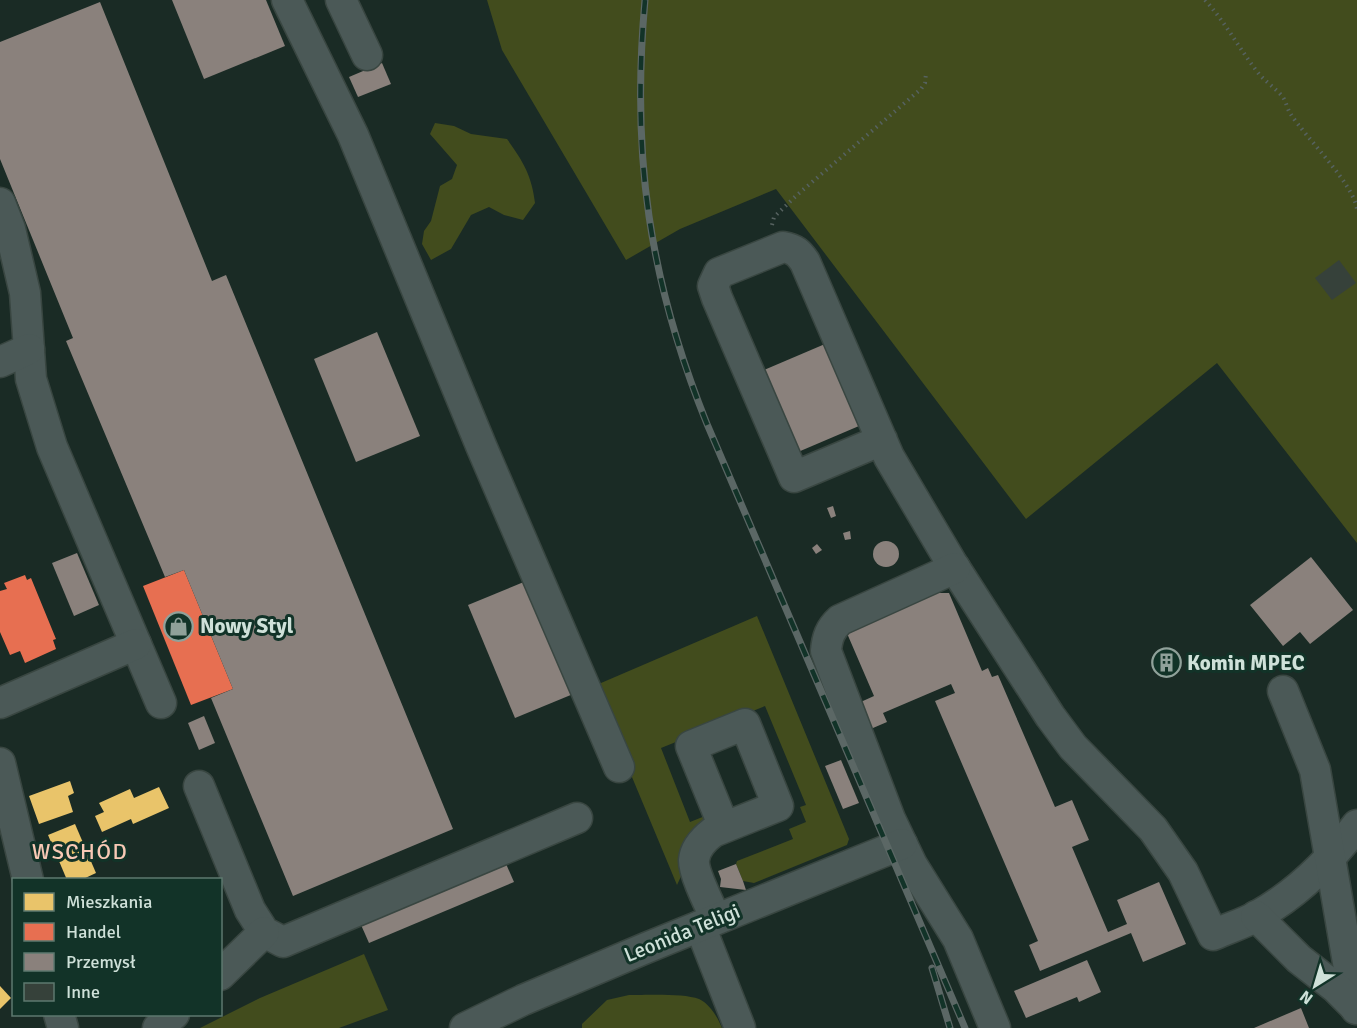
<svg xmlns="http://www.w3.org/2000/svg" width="1357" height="1028" font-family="Signika,sans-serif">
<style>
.green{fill:#424c1d}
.homes{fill:#e9c46a}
.shops{fill:#e76f51}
.industry{fill:#8a817c}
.building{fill:#36413a}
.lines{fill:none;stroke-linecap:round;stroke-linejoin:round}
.minor-casing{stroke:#394641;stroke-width:33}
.path{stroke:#566260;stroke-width:4;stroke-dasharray:1.5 4.5;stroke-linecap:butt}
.minor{stroke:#4b5957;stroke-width:30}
.rail-casing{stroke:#5b6765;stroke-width:7}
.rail{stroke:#123328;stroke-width:4.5;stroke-dasharray:14;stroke-linecap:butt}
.labels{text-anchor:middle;stroke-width:6;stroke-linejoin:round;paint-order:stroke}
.poi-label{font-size:21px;font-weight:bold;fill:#cfe1d9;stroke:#123328;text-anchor:start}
.street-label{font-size:21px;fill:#cfe1d9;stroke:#123328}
.neighbourhood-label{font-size:22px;letter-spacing:1.5px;fill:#f8c9b5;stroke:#123328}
</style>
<rect width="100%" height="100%" fill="#1a2b25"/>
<g class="green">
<polygon points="487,0 1357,0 1357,543 1217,363 1026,519 776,189 680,229 626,260 502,50"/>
<path d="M 435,123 L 454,126 L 471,134 L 507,139 C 523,161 532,176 535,203 L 523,220 L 504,215 L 489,207 L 471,215 L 451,249 L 431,260 L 422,244 L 424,231 L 431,221 L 440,186 L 452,179 L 457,165 L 430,134 Z"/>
<polygon points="757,616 849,839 847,845 754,883 743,881 736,864 737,861 793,839 789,829 806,822 800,807 806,805 765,706 661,748 690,822 705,816 708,818 677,885 594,686"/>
<polygon points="364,954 388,1010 339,1028 200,1028 260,998"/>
<path d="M 629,995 C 646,995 684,993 699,999 C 710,1004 718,1018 722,1028 L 582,1028 L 582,1024 L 607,1000 Z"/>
</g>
<g class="homes">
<polygon points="70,781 74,793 68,796 73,812 39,824 29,796"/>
<polygon points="159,787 169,808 133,824 131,819 102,832 95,816 104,812 99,803 130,789 134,798"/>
<polygon points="75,824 96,873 81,880 67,880 48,835"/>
<polygon points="0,986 11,998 0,1009"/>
</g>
<g class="shops">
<polygon points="184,570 233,689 191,705 143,586"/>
<polygon points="25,575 27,580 31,578 56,639 53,640 56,649 25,663 20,651 10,655 0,632 0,591 7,589 4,583"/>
</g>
<g class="industry">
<polygon points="172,0 266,0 285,46 204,79"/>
<polygon points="100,2 212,281 226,275 453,829 293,896 211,698 233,689 184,570 165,577 66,341 73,338 0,159 0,42"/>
<polygon points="382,63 391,84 358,97 349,77"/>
<polygon points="377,332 420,436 356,462 314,359"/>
<polygon points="825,344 859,426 798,452 764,370"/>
<polygon points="833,506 836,516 831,518 827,508"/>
<polygon points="850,531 851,539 845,540 843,533"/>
<circle cx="886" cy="554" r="13"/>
<polygon points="817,544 822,550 816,554 812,548"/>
<polygon points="77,553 99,605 74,616 52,563"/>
<polygon points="1311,557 1353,610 1310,644 1300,632 1283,646 1250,605"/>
<polygon points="531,579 578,692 515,718 468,605"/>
<polygon points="935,593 949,593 982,671 988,668 992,677 998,675 1055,807 1072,800 1089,840 1072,847 1108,932 1127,924 1117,900 1159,882 1186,944 1143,962 1131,933 1040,971 1029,945 1038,941 935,701 955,693 951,684 883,713 887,722 866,731 854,705 874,696 846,631"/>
<circle cx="1166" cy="663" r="11"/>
<polygon points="204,716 215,743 199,750 188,723"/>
<polygon points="841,760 859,803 843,809 825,766"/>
<polygon points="503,857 514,882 369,943 358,918"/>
<polygon points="736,864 743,881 746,890 720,887 721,879 718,871"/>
<polygon points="1087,960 1101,992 1079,1002 1077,997 1026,1018 1014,991"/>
<polygon points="1301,1008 1309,1028 1254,1028"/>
</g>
<polygon class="building" points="1339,260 1356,283 1332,300 1315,278"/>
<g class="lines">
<defs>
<g id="minor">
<polyline points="287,0 353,135 482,448 619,767"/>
<polyline points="341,0 367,55"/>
<polyline points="0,203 10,229 25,293 31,379 52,447 161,703"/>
<polyline points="0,362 29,349"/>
<path d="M 882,440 L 794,477 L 717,298 L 713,286 L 719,273 L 783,247 C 795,249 799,253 805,262 C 833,327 861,392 889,457 L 951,562 L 1050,716 L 1073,747 L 1153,829 L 1183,872 L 1213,935 C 1228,928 1243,924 1257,916 C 1297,894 1330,861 1357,825"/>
<path d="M 955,568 L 840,620 C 830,629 827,638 826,651 L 890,819 L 912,865 L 958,939 L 995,1028"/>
<polyline points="1283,691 1315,770 1356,1009"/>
<polyline points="0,703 136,644"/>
<polyline points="0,763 28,880"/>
<polyline points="199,786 250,910 264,932 283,942 577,818"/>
<polyline points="1256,916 1299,959 1336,988 1357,1009"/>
<path d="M 716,919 C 710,906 693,872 694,860 C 695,848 704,839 713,832 L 778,806 L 745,724 L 691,746 L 724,827"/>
<polyline points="700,926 740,1028"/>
<polyline points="220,975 264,932"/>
<polyline points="59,1014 63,1028"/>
<polyline points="158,1028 174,1014"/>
<polyline points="465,1028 523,1000 646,948 902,844"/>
</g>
</defs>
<use href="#minor" class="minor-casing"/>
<g class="path">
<path d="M 1205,0 C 1226,23 1240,50 1259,74 C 1266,82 1275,88 1282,96 C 1286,101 1287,108 1290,113 C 1305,137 1355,185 1357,210"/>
<polyline points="772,225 774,217 797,195 921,89 925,83 926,73"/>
</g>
<use href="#minor" class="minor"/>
<defs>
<g id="rail">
<path d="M 645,0 C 631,155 649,280 707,424 L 965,1028"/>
<polyline points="932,968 950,1028"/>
</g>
</defs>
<use href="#rail" class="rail-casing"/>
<use href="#rail" class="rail"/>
</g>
<defs>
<symbol id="shop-ring" viewBox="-11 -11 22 22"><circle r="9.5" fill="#123328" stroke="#90a19a" stroke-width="1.5"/><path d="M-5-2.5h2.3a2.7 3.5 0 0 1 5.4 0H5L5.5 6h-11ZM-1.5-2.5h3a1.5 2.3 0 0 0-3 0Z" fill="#90a19a"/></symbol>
<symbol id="building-ring" viewBox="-11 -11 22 22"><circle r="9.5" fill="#123328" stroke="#90a19a" stroke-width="1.5"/><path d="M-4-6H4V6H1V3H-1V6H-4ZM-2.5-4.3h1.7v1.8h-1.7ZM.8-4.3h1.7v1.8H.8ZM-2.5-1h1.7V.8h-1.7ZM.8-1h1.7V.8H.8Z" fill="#90a19a"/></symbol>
</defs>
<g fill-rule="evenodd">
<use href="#shop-ring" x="162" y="610" width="33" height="33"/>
<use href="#building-ring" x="1150" y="646" width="33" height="33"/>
</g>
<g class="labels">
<g class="poi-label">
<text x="200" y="633">Nowy Styl</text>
<text x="1187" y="670">Komin MPEC</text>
</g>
<g class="street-label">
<text transform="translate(682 933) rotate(-22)" y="7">Leonida Teligi</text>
</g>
<g class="neighbourhood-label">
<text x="80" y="859">WSCHÓD</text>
</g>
</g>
<rect x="12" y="878" width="210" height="138" fill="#123328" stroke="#5e796f" stroke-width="1.5"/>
<rect x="24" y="893" width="30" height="18" fill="#e9c46a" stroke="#5e796f" stroke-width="1.5"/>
<text x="66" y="908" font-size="18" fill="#cfe1d9">Mieszkania</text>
<rect x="24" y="923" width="30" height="18" fill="#e76f51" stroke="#5e796f" stroke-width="1.5"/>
<text x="66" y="938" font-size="18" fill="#cfe1d9">Handel</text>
<rect x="24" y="953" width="30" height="18" fill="#8a817c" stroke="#5e796f" stroke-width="1.5"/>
<text x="66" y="968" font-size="18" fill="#cfe1d9">Przemysł</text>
<rect x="24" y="983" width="30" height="18" fill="#36413a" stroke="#5e796f" stroke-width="1.5"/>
<text x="66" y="998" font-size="18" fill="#cfe1d9">Inne</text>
<g transform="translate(1315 986) rotate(217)" stroke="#123328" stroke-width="4.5" paint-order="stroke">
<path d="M0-4.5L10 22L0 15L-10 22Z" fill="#cfe1d9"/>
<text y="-9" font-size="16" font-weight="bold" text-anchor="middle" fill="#cfe1d9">N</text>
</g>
</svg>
